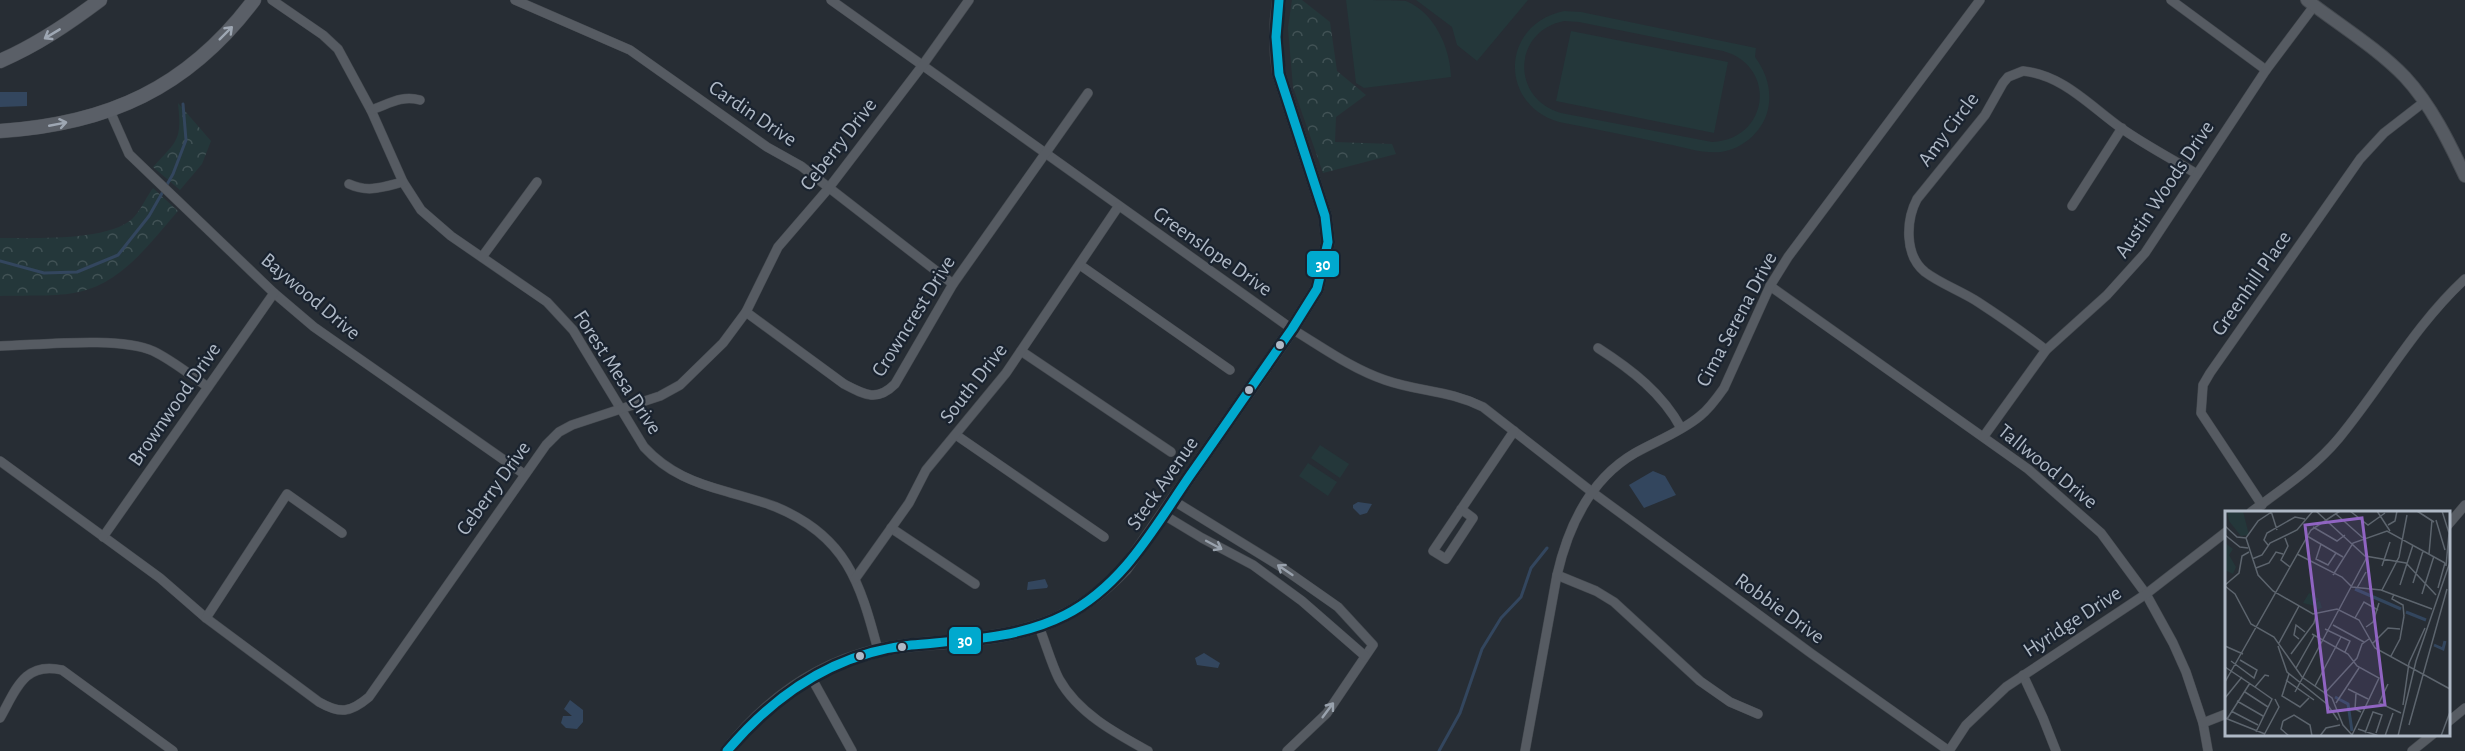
<svg xmlns="http://www.w3.org/2000/svg" width="2465" height="751" font-family="'Alegreya Sans',sans-serif">
<style>
.forest{fill:url(#forest-crowns)}
.garden{fill:#24373a;fill-rule:evenodd}
.water{fill:#33465e}
.lines{fill:none;stroke-linecap:round;stroke-linejoin:round}
.stream{stroke:#33465e;stroke-width:3}
.minor-casing{stroke:#44494f;stroke-width:10}
.tertiary-casing{stroke:#44494f;stroke-width:14}
.secondary-casing{stroke:#44494f;stroke-width:15}
.minor{stroke:#565b62;stroke-width:9}
.tertiary{stroke:#565b62;stroke-width:12}
.secondary{stroke:#5a5f67;stroke-width:14}
.bus-1-casing{stroke:#1a232f;stroke-width:14}
.bus-1{stroke:#00a9ce;stroke-width:9}
.oneway{stroke:#9ea7b3}
.oneway2{stroke:#99a2ad}
.bus-dot{fill:#afb9c6;stroke:#1a232f;stroke-width:2}
.labels{text-anchor:middle;stroke-width:4.5;stroke-linejoin:round;paint-order:stroke}
.street-label{font-size:21px;fill:#afb9c6;stroke:#1a232f}
.inset-river{fill:none;stroke:#33465e;stroke-width:3}
.inset-road{fill:none;stroke:#5d656e;stroke-width:1.5}
.view{fill:#9064c2;fill-opacity:0.15;stroke:#9064c2;stroke-width:3}
.inset-edge{fill:none;stroke:#afb9c6;stroke-width:3}
.line-badge{stroke:#1a232f;stroke-width:2}
.badge-label{font-size:16px;text-anchor:middle;font-weight:bold;fill:#fff}
</style>
<defs>
<pattern id="forest-crowns" width="20" height="18" patternUnits="userSpaceOnUse" patternTransform="scale(1.5)"><rect width="20" height="18" fill="#24373a"/><path d="M2 6a3 3 0 1 1 6 0M12 15a3 3 0 1 1 6 0" fill="none" stroke="#415255"/></pattern>
</defs>
<rect width="100%" height="100%" fill="#272d34"/>
<g class="forest">
<polygon points="1292,0 1302,0 1330,22 1337,71 1366,95 1336,117 1335,142 1392,144 1396,154 1323,173 1293,87 1288,28"/>
<path d="M 178,103 L 211,141 L 202,164 L 180,190 L 153,167 C 178,140 182,140 178,103 Z"/>
<path d="M 153,188 L 178,211 C 150,243 123,282 79,292 C 58,297 23,295 0,296 L 0,238 C 33,238 108,241 132,219 C 140,212 146,197 153,188 Z"/>
</g>
<g class="garden">
<path d="M 1346,0 C 1359,0 1395,0 1406,1 C 1435,13 1450,48 1451,77 L 1364,88 L 1356,83 Z"/>
<polygon points="1416,0 1528,0 1477,61 1457,45 1452,27"/>
<path d="M 1564,11 L 1581,12 L 1756,48 L 1755,57 C 1767,73 1773,93 1767,113 C 1761,133 1742,149 1721,152 C 1703,154 1684,147 1667,144 C 1631,136 1595,129 1559,122 C 1498,104 1501,24 1564,11 ZM 1564,21 L 1579,22 L 1723,51 C 1778,66 1769,140 1712,142 L 1561,113 C 1510,98 1513,31 1564,21 Z"/>
<polygon points="1571,31 1728,62 1714,133 1556,101"/>
<polygon points="1320,445 1349,464 1340,478 1311,458"/>
<polygon points="1308,463 1337,482 1328,496 1299,476"/>
</g>
<g class="water">
<polygon points="27,92 27,106 0,107 0,92"/>
<polygon points="1653,471 1665,476 1676,495 1644,508 1629,485"/>
<polygon points="1358,502 1372,504 1367,513 1360,515 1353,508 1353,505"/>
<polygon points="1045,579 1048,586 1047,588 1027,590 1028,582"/>
<polygon points="1204,653 1220,663 1218,668 1197,665 1195,658"/>
<polygon points="570,700 583,710 583,722 577,729 566,728 561,723 563,716 572,716 564,709"/>
</g>
<g class="lines">
<g class="stream">
<polyline points="0,261 44,273 77,272 118,255 149,216 173,174 186,140 183,104"/>
<polyline points="1439,751 1460,713 1482,649 1501,618 1521,597 1531,568 1547,548"/>
</g>
<defs>
<g id="minor">
<path d="M 272,0 L 323,35 L 338,49 L 371,110 L 403,182 L 421,210 L 451,236 L 547,302 L 573,330 L 644,447 C 668,473 695,483 728,492 C 744,497 761,501 776,507 C 846,536 860,582 878,650"/>
<polyline points="515,0 630,50 767,147 801,166 953,284"/>
<path d="M 831,0 L 1292,329 C 1322,347 1352,369 1385,380 C 1419,392 1449,390 1483,407 L 1592,492 L 1812,654 L 1949,751"/>
<polyline points="2171,0 2266,70"/>
<path d="M 371,110 C 389,104 401,95 420,100"/>
<polyline points="110,111 129,154 274,293 314,327 524,474"/>
<path d="M 349,184 C 368,193 383,187 403,182"/>
<polyline points="2072,206 2122,128"/>
<polyline points="482,257 537,182"/>
<polyline points="1080,265 1230,370"/>
<polyline points="1770,286 2028,469 2101,533 2146,594 2173,643 2186,672 2203,723 2208,751"/>
<path d="M 746,312 L 844,384 C 865,395 877,402 895,384 L 953,284 L 1088,93"/>
<path d="M 0,346 C 40,345 119,336 153,351 C 172,360 190,375 208,387"/>
<path d="M 1598,348 C 1632,370 1662,393 1681,428"/>
<path d="M 2046,350 C 2024,333 2001,317 1978,302 C 1961,291 1941,284 1925,272 C 1904,255 1906,220 1917,199 L 1985,115 L 2003,83 L 2008,77 L 2023,71 C 2063,75 2090,106 2121,128 C 2145,145 2172,159 2197,174"/>
<polyline points="1021,351 1171,452"/>
<polyline points="956,435 1104,537"/>
<polyline points="1984,436 2046,350 2107,295 2145,253 2266,70 2314,6"/>
<path d="M 0,461 L 160,578 L 206,618 L 319,702 C 340,714 350,713 369,697 L 546,445 L 559,432 L 572,425 L 660,396 L 680,385 L 723,343 L 746,312 L 778,247 L 828,189 L 922,66 L 969,0"/>
<polyline points="1174,501 1281,567 1338,607 1373,645 1327,713 1287,751"/>
<polyline points="2262,505 2201,413 2203,385 2210,373 2360,159 2384,133 2424,102"/>
<polyline points="1461,509 1473,518 1446,559 1433,551 1514,431"/>
<path d="M 2251,512 C 2282,489 2314,468 2339,438 C 2382,386 2415,325 2465,279"/>
<polyline points="1164,515 1202,538 1253,565 1302,601 1365,656"/>
<polyline points="2448,525 2465,505"/>
<polyline points="891,528 975,584"/>
<polyline points="103,537 274,293"/>
<polyline points="1557,575 1596,591 1614,602 1700,681 1730,702 1758,714"/>
<polyline points="855,579 909,503 926,470 1006,373 1118,207"/>
<polyline points="206,618 287,494 342,533"/>
<path d="M 1039,627 C 1046,644 1051,663 1059,679 C 1078,713 1115,733 1148,751"/>
<polyline points="2023,675 2043,718 2056,751"/>
<polyline points="811,677 852,751"/>
<path d="M 0,718 C 16,690 24,661 62,670 L 173,751"/>
<polyline points="2448,722 2465,708"/>
<polyline points="2203,723 2226,714"/>
<path d="M 1525,751 L 1557,575 C 1568,527 1590,479 1635,453 C 1656,441 1681,432 1700,416 C 1709,409 1717,398 1724,388 L 1770,286 L 1788,257 L 1980,0"/>
<polyline points="1949,751 1966,725 2006,687 2146,594 2226,532"/>
<polyline points="2412,751 2433,734"/>
</g>
<g id="tertiary">
<path d="M 2307,0 C 2339,25 2377,48 2405,77 C 2431,105 2449,142 2465,176"/>
<path d="M 727,751 C 766,702 814,666 876,651 C 899,645 924,644 948,642 C 1023,635 1071,625 1125,569 L 1292,329 L 1317,289 L 1328,242 L 1325,216 L 1279,74 C 1275,49 1275,25 1279,0"/>
</g>
<g id="secondary">
<path d="M 0,61 C 37,45 68,24 100,0"/>
<path d="M 0,131 C 108,124 188,88 254,0"/>
</g>
</defs>
<use href="#minor" class="minor-casing"/>
<use href="#tertiary" class="tertiary-casing"/>
<use href="#secondary" class="secondary-casing"/>
<use href="#minor" class="minor"/>
<use href="#tertiary" class="tertiary"/>
<use href="#secondary" class="secondary"/>
<defs>
<path id="bus-1" d="M 727,751 C 775,694 835,653 911,645 C 963,640 1018,639 1065,615 C 1124,585 1155,526 1191,474 C 1225,426 1258,377 1292,329 L 1317,289 L 1328,242 L 1325,216 L 1279,74 L 1276,37 L 1279,0"/>
</defs>
<use href="#bus-1" class="bus-1-casing"/>
<use href="#bus-1" class="bus-1"/>
</g>
<defs><path id="oneway-shaft" d="M-6 0H5M1.5-3L5.5 0L1.5 3" fill="none" stroke-width="1.6" stroke-linecap="round" stroke-linejoin="round" transform="scale(1.5)"/></defs>
<g class="oneway">
<use href="#oneway-shaft" transform="translate(226 33) rotate(-45)"/>
<use href="#oneway-shaft" transform="translate(52 34) rotate(149)"/>
<use href="#oneway-shaft" transform="translate(58 124) rotate(-11)"/>
</g>
<g class="oneway2">
<use href="#oneway-shaft" transform="translate(1214 545) rotate(28)"/>
<use href="#oneway-shaft" transform="translate(1285 570) rotate(-146)"/>
<use href="#oneway-shaft" transform="translate(1328 710) rotate(-53)"/>
</g>
<g class="bus-dot">
<circle cx="1280" cy="345" r="5"/>
<circle cx="1249" cy="390" r="5"/>
<circle cx="902" cy="647" r="5"/>
<circle cx="860" cy="656" r="5"/>
</g>
<g class="labels">
<g class="street-label">
<text transform="translate(753 113) rotate(34)" y="7">Cardin Drive</text>
<text transform="translate(1948 129) rotate(-53)" y="7">Amy Circle</text>
<text transform="translate(838 144) rotate(-52)" y="7">Ceberry Drive</text>
<text transform="translate(2164 189) rotate(-56)" y="7">Austin Woods Drive</text>
<text transform="translate(1213 251) rotate(35)" y="7">Greenslope Drive</text>
<text transform="translate(2251 283) rotate(-55)" y="7">Greenhill Place</text>
<text transform="translate(311 296) rotate(40)" y="7">Baywood Drive</text>
<text transform="translate(913 316) rotate(-58)" y="7">Crowncrest Drive</text>
<text transform="translate(1736 319) rotate(-62)" y="7">Cima Serena Drive</text>
<text transform="translate(618 372) rotate(57)" y="7">Forest Mesa Drive</text>
<text transform="translate(973 383) rotate(-52)" y="7">South Drive</text>
<text transform="translate(174 404) rotate(-55)" y="7">Brownwood Drive</text>
<text transform="translate(2048 466) rotate(39)" y="7">Tallwood Drive</text>
<text transform="translate(1162 483) rotate(-55)" y="7">Steck Avenue</text>
<text transform="translate(493 488) rotate(-54)" y="7">Ceberry Drive</text>
<text transform="translate(1780 608) rotate(36)" y="7">Robbie Drive</text>
<text transform="translate(2072 621) rotate(-33)" y="7">Hyridge Drive</text>
</g>
</g>
<g transform="translate(2225 511)">
<rect width="225" height="225" fill="#272d34"/>
<path d="M 2,0 L 18,0 L 24,24 L 16,25 L 4,10 ZM 0,32 L 8,38 L 4,44 L 11,56 L 8,63 L 0,59 Z" fill="#24373a"/>
<path d="M 84,82 L 94,88 L 91,91 L 95,90 L 97,97 L 90,99 L 90,95 L 78,92 Z" fill="#24373a"/>
<path class="inset-river" d="M 130,78 L 176,98M 181,101 L 201,109M 209,134 L 218,138 L 220,130M 110,186 L 123,193 L 127,220"/>
<path class="inset-road" d="M 46,0 L 52,19M 91,0 L 140,45 L 181,52 L 211,84M 125,0 L 143,14 L 160,2M 152,0 L 165,20M 192,0 L 209,11M 217,0 L 224,22 L 221,55M 111,3 L 138,27M 211,9 L 220,39M 163,14 L 170,10 L 172,0M 0,15 L 12,26 L 21,27 L 33,10 L 48,0M 88,16 L 112,30 L 120,24M 0,24 L 15,36 L 23,37M 82,25 L 118,46M 21,27 L 33,64 L 48,80 L 88,103 L 112,98 L 134,109 L 150,137 L 225,178M 60,27 L 63,35 L 56,49 L 65,56M 96,33 L 91,48 L 103,54 L 111,42M 43,34 L 39,29 L 42,22 L 70,6 L 80,8M 72,43 L 117,66 L 127,76 L 156,79 L 207,98M 204,43 L 207,9M 27,48 L 37,44 L 45,32 L 72,19 L 88,0M 157,55 L 165,31M 31,57 L 44,52 L 51,41 L 58,43M 108,64 L 128,32 L 162,20 L 220,52M 188,72 L 198,40M 0,74 L 14,62 L 17,45 L 24,41M 175,74 L 188,34M 0,75 L 10,83 L 26,113 L 49,126 L 77,166 L 107,187 L 118,214 L 128,225M 132,77 L 141,61M 213,77 L 220,52M 157,79 L 174,46 L 182,4M 169,83 L 167,88 L 178,94 L 179,105M 197,83 L 209,45M 130,107 L 139,91 L 153,99M 108,114 L 139,131M 141,116 L 148,111 L 154,92M 100,118 L 125,130 L 120,141M 87,123 L 123,143 L 132,155 L 154,167 L 127,224M 74,128 L 69,124 L 71,114 L 80,121M 54,132 L 74,95M 147,133 L 163,117 L 175,118M 0,135 L 18,143M 53,135 L 62,161 L 102,193 L 113,209M 66,143 L 89,112 L 91,104M 166,145 L 175,128 L 179,105M 6,150 L 29,167 L 32,159 L 15,149M 0,156 L 30,176 L 40,164 L 44,165M 71,157 L 89,125M 64,163 L 57,185 L 75,196 L 84,187M 61,169 L 89,189M 0,171 L 86,19 L 115,0M 163,173 L 154,192 L 176,202M 90,175 L 116,126M 30,176 L 47,188 L 31,221M 123,178 L 143,188M 20,181 L 43,196M 70,181 L 142,46M 131,182 L 130,198 L 136,201M 99,183 L 132,147 L 137,133 L 144,128M 0,187 L 17,166M 12,190 L 38,205M 111,192 L 134,157M 178,194 L 184,152 L 200,117M 6,200 L 33,214M 0,207 L 40,223M 2,208 L 25,172M 58,210 L 69,204 L 85,214 L 87,225M 58,210 L 56,218 L 64,225M 184,214 L 222,78M 133,218 L 154,225M 140,222 L 148,201 L 157,204 L 151,222M 39,224 L 54,196 L 50,188M 95,225 L 101,217 L 115,214M 160,225 L 168,202M 173,225 L 191,150 L 225,51M 216,225 L 225,201"/>
<path class="view" d="M 137,7 L 160,194 L 103,201 L 80,14 Z"/>
<rect width="225" height="225" class="inset-edge"/>
</g>
<g class="line-badge">
<rect x="1306" y="250" width="34" height="28" rx="6" fill="#00a9ce"/>
<rect x="948" y="626" width="34" height="29" rx="6" fill="#00a9ce"/>
</g>
<g class="badge-label">
<text x="1323" y="270">30</text>
<text x="965" y="646">30</text>
</g>
</svg>
